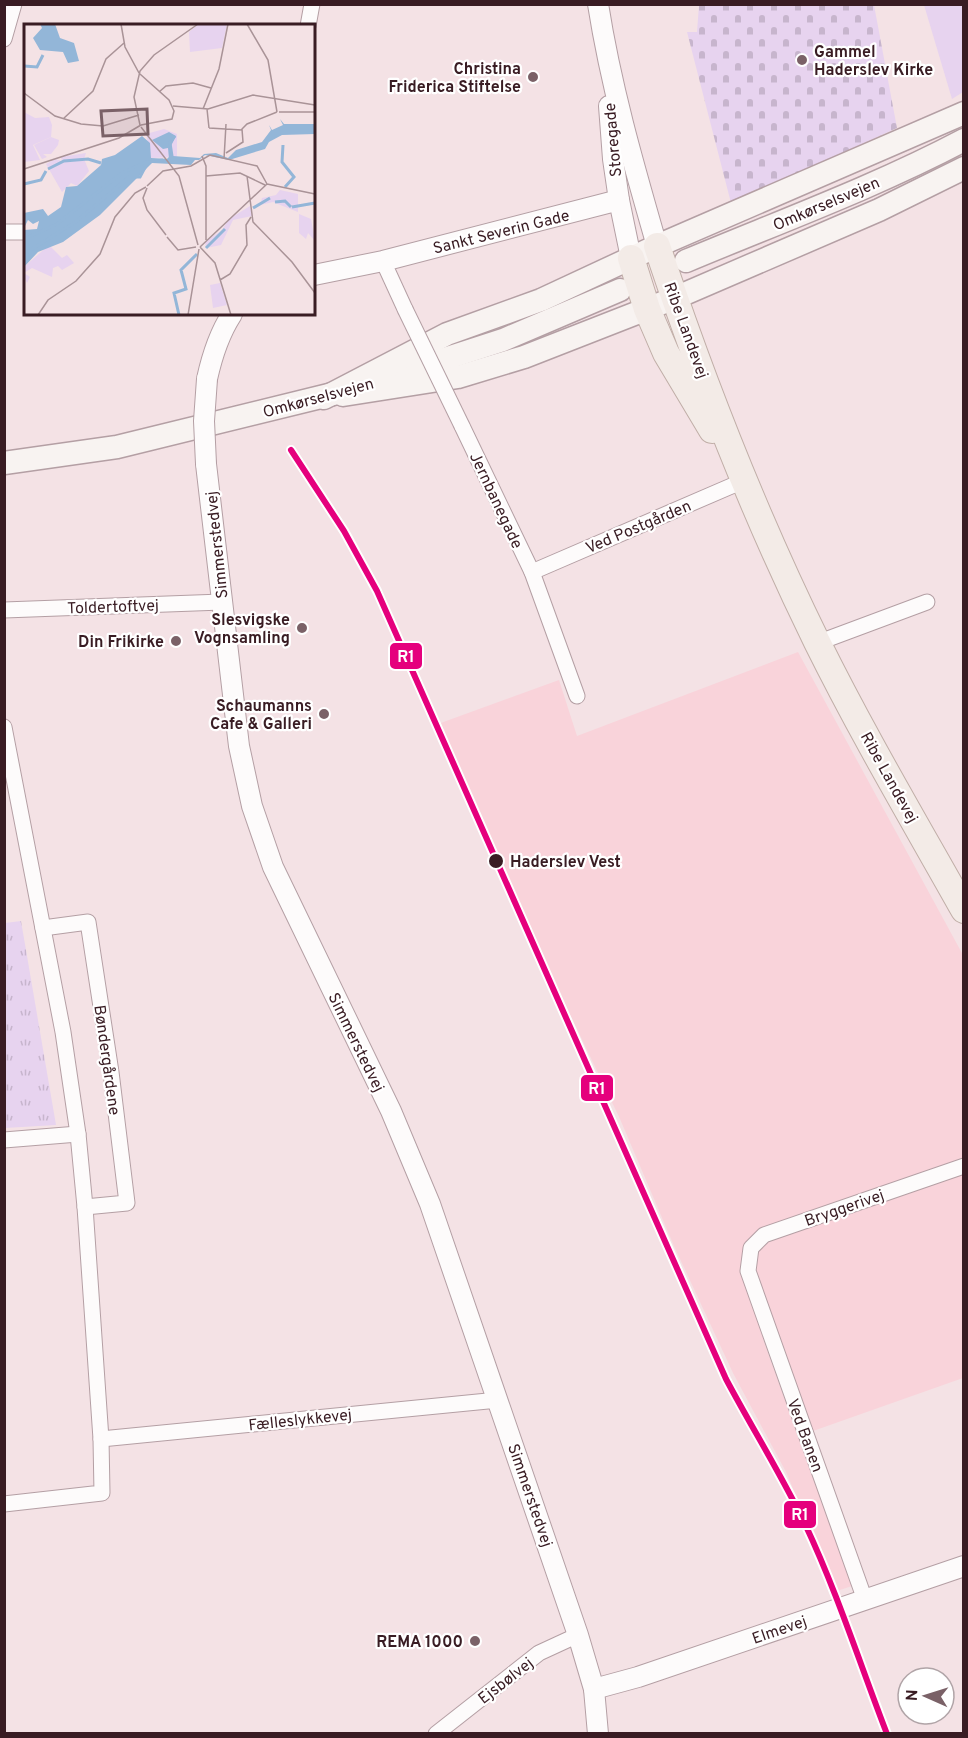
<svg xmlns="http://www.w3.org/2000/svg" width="968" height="1738" font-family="Overpass,sans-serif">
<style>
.built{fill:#f9d3da}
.grass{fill:url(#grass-tufts)}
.cemetery{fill:url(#cemetery-stones)}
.green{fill:#e7d3ef}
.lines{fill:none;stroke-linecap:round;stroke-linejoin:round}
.minor-casing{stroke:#b49fa4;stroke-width:17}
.tertiary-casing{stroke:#b49fa4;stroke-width:22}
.secondary-casing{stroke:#b49fa4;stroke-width:25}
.primary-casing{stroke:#c0aea7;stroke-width:28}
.minor{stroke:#fdfbfb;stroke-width:15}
.tertiary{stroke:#fdfbfb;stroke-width:20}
.secondary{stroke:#f8f3f1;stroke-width:22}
.primary{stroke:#f3ebe7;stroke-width:26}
.minor-bridge-casing{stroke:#b49fa4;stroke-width:17;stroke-linecap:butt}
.tertiary-bridge-casing{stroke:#b49fa4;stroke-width:22;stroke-linecap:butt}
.minor-bridge{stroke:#fdfbfb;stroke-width:15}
.tertiary-bridge{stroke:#fdfbfb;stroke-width:20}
.rail-1-casing{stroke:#fff;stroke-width:10}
.rail-1{stroke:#e5007d;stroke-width:6}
.poi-dot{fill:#7a6167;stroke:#fff;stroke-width:2}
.stop-dot{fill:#391c23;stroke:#fff;stroke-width:2}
.labels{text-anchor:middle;stroke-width:4.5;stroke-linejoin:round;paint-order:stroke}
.poi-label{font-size:16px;font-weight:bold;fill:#391c23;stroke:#fff;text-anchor:end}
.street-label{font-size:16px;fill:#391c23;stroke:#fff}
.stop-label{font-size:16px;font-weight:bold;fill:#391c23;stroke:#fff;text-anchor:start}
.inset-river{fill:none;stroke:#93b6d8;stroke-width:3}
.inset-road{fill:none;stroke:#a99397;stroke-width:1.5}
.view{fill:#7a6167;fill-opacity:0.15;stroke:#7a6167;stroke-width:3}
.inset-edge{fill:none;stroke:#391c23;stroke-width:3}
.line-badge{stroke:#fff;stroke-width:2}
.badge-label{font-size:16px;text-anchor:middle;font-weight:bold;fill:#fff}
</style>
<defs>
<pattern id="grass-tufts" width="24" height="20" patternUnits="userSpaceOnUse" patternTransform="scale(1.5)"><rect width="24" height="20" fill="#e7d3ef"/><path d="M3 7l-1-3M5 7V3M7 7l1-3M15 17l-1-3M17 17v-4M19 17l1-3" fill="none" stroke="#c7b5cd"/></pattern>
<pattern id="cemetery-stones" width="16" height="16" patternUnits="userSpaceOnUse" patternTransform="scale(1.5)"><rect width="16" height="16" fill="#e7d3ef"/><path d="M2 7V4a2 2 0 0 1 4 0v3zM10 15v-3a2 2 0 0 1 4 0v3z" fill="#c7b5cd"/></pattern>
</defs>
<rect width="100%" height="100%" fill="#f4e2e5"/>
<polygon class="built" points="798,652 963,955 964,1341 962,1342 963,1378 813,1431 777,1334 763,1339 852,1586 837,1591 786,1472 733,1373 674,1246 620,1119 557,987 438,724 559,680 577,736"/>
<polygon class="grass" points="21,921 56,1125 5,1128 5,923"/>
<polygon class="cemetery" points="699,5 874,5 897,128 731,203 687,32 697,32"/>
<polygon class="green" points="924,5 963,5 963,92 952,99"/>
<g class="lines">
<defs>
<g id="minor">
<polyline points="308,26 312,4"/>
<polyline points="4,39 14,4"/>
<polyline points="4,232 26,232"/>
<polyline points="383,261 405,309"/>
<polyline points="462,426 532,572 577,696"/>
<polyline points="532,572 743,481"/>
<polyline points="4,610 222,602"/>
<polyline points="817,643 927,602"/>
<polyline points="4,727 63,1032 78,1134 85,1207 101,1439 102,1493 4,1504"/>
<polyline points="43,928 88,922 111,1072 127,1203 85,1207"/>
<polyline points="4,1140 78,1134"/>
<polyline points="101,1439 498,1400"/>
<polyline points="865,1600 748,1271 751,1248 764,1235 964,1166"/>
<polyline points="436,1734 539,1653 578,1635"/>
</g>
<g id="tertiary">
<path d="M 598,4 C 611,87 634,166 657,246"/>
<polyline points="609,106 613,159 619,200 631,258"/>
<polyline points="314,275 383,261 619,200"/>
<path d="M 207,379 C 212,356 219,334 232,314"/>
<polyline points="206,464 239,746 252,806 273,867 391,1111 430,1204 578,1635 594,1689 598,1734"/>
<polyline points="594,1689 638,1677 964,1566"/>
</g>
<g id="secondary">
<path d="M 686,261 C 779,222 875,187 964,140"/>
<polyline points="389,377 503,340 620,290"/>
<polyline points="343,395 458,377 524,357 675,298 879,210 964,168"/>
<polyline points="324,398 447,334 541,300 657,246 964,113"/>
<polyline points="4,463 117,447 337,393"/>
</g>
<g id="primary">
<path d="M 657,246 C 702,381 754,514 817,642 C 862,733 914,821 964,910"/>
<polyline points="631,258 647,309 666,353 712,430"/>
</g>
</defs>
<use href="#minor" class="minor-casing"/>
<use href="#tertiary" class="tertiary-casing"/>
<use href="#secondary" class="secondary-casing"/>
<use href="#primary" class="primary-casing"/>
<use href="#minor" class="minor"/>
<use href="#tertiary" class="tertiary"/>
<use href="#secondary" class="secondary"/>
<use href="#primary" class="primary"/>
<defs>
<polyline id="minor-bridge" points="405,309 462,426"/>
<polyline id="tertiary-bridge" points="206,464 204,421 207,379"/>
</defs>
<use href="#minor-bridge" class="minor-bridge-casing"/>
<use href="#tertiary-bridge" class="tertiary-bridge-casing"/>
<use href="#minor-bridge" class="minor-bridge"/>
<use href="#tertiary-bridge" class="tertiary-bridge"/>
<defs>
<path id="rail-1" d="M 291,450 L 344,531 L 377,591 L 726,1379 C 752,1428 781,1474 805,1524 C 837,1592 860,1664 887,1734"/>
</defs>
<use href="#rail-1" class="rail-1-casing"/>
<use href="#rail-1" class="rail-1"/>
</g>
<g class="poi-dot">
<circle cx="802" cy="60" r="6"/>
<circle cx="533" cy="77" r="6"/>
<circle cx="302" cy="628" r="6"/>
<circle cx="176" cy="641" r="6"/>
<circle cx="324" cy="714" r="6"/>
<circle cx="475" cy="1641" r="6"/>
</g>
<circle class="stop-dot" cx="496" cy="861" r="8"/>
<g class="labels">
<g class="poi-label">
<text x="814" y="57" text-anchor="start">Gammel<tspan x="814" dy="18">Haderslev Kirke</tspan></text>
<text x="521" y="74">Christina<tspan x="521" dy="18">Friderica Stiftelse</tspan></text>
<text x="290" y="625">Slesvigske<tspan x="290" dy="18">Vognsamling</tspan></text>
<text x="164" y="647">Din Frikirke</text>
<text x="312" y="711">Schaumanns<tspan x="312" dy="18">Cafe &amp; Galleri</tspan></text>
<text x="463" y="1647">REMA 1000</text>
</g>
<g class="street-label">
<text transform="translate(612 140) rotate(-95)" y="6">Storegade</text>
<text transform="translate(826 203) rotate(-23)" y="6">Omkørselsvejen</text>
<text transform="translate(501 231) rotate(-14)" y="6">Sankt Severin Gade</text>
<text transform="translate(687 330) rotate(70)" y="6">Ribe Landevej</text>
<text transform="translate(318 397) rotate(-15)" y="6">Omkørselsvejen</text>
<text transform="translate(497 500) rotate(65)" y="6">Jernbanegade</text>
<text transform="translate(638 526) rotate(-23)" y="6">Ved Postgården</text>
<text transform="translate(216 545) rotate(-96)" y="6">Simmerstedvej</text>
<text transform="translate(113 606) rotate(-2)" y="6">Toldertoftvej</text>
<text transform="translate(890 777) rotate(61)" y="6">Ribe Landevej</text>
<text transform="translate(357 1042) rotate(64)" y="6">Simmerstedvej</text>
<text transform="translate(108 1060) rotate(82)" y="6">Bøndergårdene</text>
<text transform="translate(844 1207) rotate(-19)" y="6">Bryggerivej</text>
<text transform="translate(300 1419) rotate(-6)" y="6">Fælleslykkevej</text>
<text transform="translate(806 1435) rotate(70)" y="6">Ved Banen</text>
<text transform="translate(531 1495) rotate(71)" y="6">Simmerstedvej</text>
<text transform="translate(779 1629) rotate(-19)" y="6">Elmevej</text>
<text transform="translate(505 1680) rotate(-38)" y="6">Ejsbølvej</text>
</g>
<g class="stop-label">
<text x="510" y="867">Haderslev Vest</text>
</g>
</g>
<g transform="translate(24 24)">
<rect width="291" height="291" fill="#f4e2e5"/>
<path d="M 0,88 L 11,94 L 25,93 L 28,101 L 27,113 L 9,121 L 16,136 L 0,138 ZM 256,166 L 274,170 L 274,188 L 249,178 L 236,181 L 238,174 L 252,171 ZM 226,182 L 228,192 L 209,196 L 197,221 L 182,224 L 181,218 L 198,206 L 205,195 ZM 275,190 L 287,195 L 291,217 L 284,209 L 282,215 L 275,209 Z" fill="#e7d3ef"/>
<path d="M 27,113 L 35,116 L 34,121 L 27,130 L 19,130 L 23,133 L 18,135 L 10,121 ZM 62,129 L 60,135 L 65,147 L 53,162 L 47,159 L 38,168 L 22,140 L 31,135 L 38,137 L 37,133 ZM 25,221 L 38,234 L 43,231 L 50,239 L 38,246 L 34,242 L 29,244 L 28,253 L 8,244 L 0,249 L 6,253 L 3,259 L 0,253 L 0,243 Z" fill="#e7d3ef"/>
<path d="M 175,0 L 203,0 L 198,24 L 166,28 L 165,8 ZM 140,105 L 153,110 L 153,133 L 127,134 L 122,110 ZM 196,259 L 203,281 L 189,284 L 186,261 Z" fill="#e7d3ef"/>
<path d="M 16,0 L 31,0 L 36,14 L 50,19 L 55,37 L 44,39 L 39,28 L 16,26 L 9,14 L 18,4 ZM 256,95 L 260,100 L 291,100 L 291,110 L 258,111 L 245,118 L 241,125 L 205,136 L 181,131 L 175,136 L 171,136 L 167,141 L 128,139 L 76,191 L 39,218 L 14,228 L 0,243 L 0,206 L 13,205 L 15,197 L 9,200 L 4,196 L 0,204 L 0,189 L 19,185 L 24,192 L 37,183 L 42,163 L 53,162 L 77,141 L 78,135 L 91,131 L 118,112 L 126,119 L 127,134 L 145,135 L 144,124 L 139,125 L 128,116 L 145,108 L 152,112 L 146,124 L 149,132 L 176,134 L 180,130 L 192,129 L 204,134 L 212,126 L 238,118 L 247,106 L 245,101 L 248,106 L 259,101 Z" fill="#93b6d8"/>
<path class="inset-river" d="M 0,42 L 13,43 L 19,31M 259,121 L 258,138 L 270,153 L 261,163M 144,136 L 148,132 L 146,119 L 151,112M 24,145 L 40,137 L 64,135 L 77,139M 0,160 L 17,156 L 22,147M 251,178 L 261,177 L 267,183M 268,183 L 291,179M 229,184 L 246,174M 0,215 L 33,200 L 98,149 L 124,137M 182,224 L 201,205M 0,230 L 53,197 L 105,153 L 116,153 L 124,138 L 139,136M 155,291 L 150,269 L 162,265 L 157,246 L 173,230"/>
<path class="inset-road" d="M 97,0 L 101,23 L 115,49M 223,0 L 244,36 L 253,88M 116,50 L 145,76 L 150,87 L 148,95 L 117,101M 135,68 L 142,62 L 169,59 L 187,64M 0,69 L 31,92 L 57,100 L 79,102 L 115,91M 149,82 L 184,85 L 229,71 L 291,81M 179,85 L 195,45 L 204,0M 183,85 L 185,104M 255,88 L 291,88M 39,95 L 69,67 L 82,35 L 100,19M 116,101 L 110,73 L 116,47 L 130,31 L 174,0M 117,103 L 155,152 L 174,221M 185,104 L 218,106M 202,129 L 219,118 L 218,105 L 223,100 L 253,88M 178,132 L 182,142 L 182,216M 200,135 L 202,100M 0,145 L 95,114 L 117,101M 182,152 L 216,149 L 241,161M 223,152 L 229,198 L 268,238 L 291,269M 243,160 L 291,170M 123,162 L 139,147 L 167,142 L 186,131 L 233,142 L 243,160M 123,164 L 119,174 L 123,186 L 142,211M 143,213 L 154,226 L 172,223M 176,223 L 243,160M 176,223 L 191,239 L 207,291M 196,256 L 206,250 L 223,221 L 222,201 L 227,193M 14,291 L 24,276 L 52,257 L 76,230 L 91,193 L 111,169 L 122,163M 164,291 L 175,225"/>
<path class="view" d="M 123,85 L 124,110 L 79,112 L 77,87 Z"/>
<rect width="291" height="291" class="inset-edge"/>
</g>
<g class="line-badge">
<rect x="389" y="642" width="34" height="28" rx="6" fill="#e5007d"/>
<rect x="580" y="1074" width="34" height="28" rx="6" fill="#e5007d"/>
<rect x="783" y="1500" width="34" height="29" rx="6" fill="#e5007d"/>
</g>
<g class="badge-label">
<text x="406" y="662">R1</text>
<text x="597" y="1094">R1</text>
<text x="800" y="1520">R1</text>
</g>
<rect width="968" height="1738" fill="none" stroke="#391c23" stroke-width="12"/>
<g transform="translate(926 1696) rotate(273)"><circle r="28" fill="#ffffff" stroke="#b0a4a7" stroke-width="1.5"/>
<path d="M0-4.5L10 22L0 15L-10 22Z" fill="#7a6167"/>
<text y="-9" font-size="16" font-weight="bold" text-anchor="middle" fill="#391c23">N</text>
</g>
</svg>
